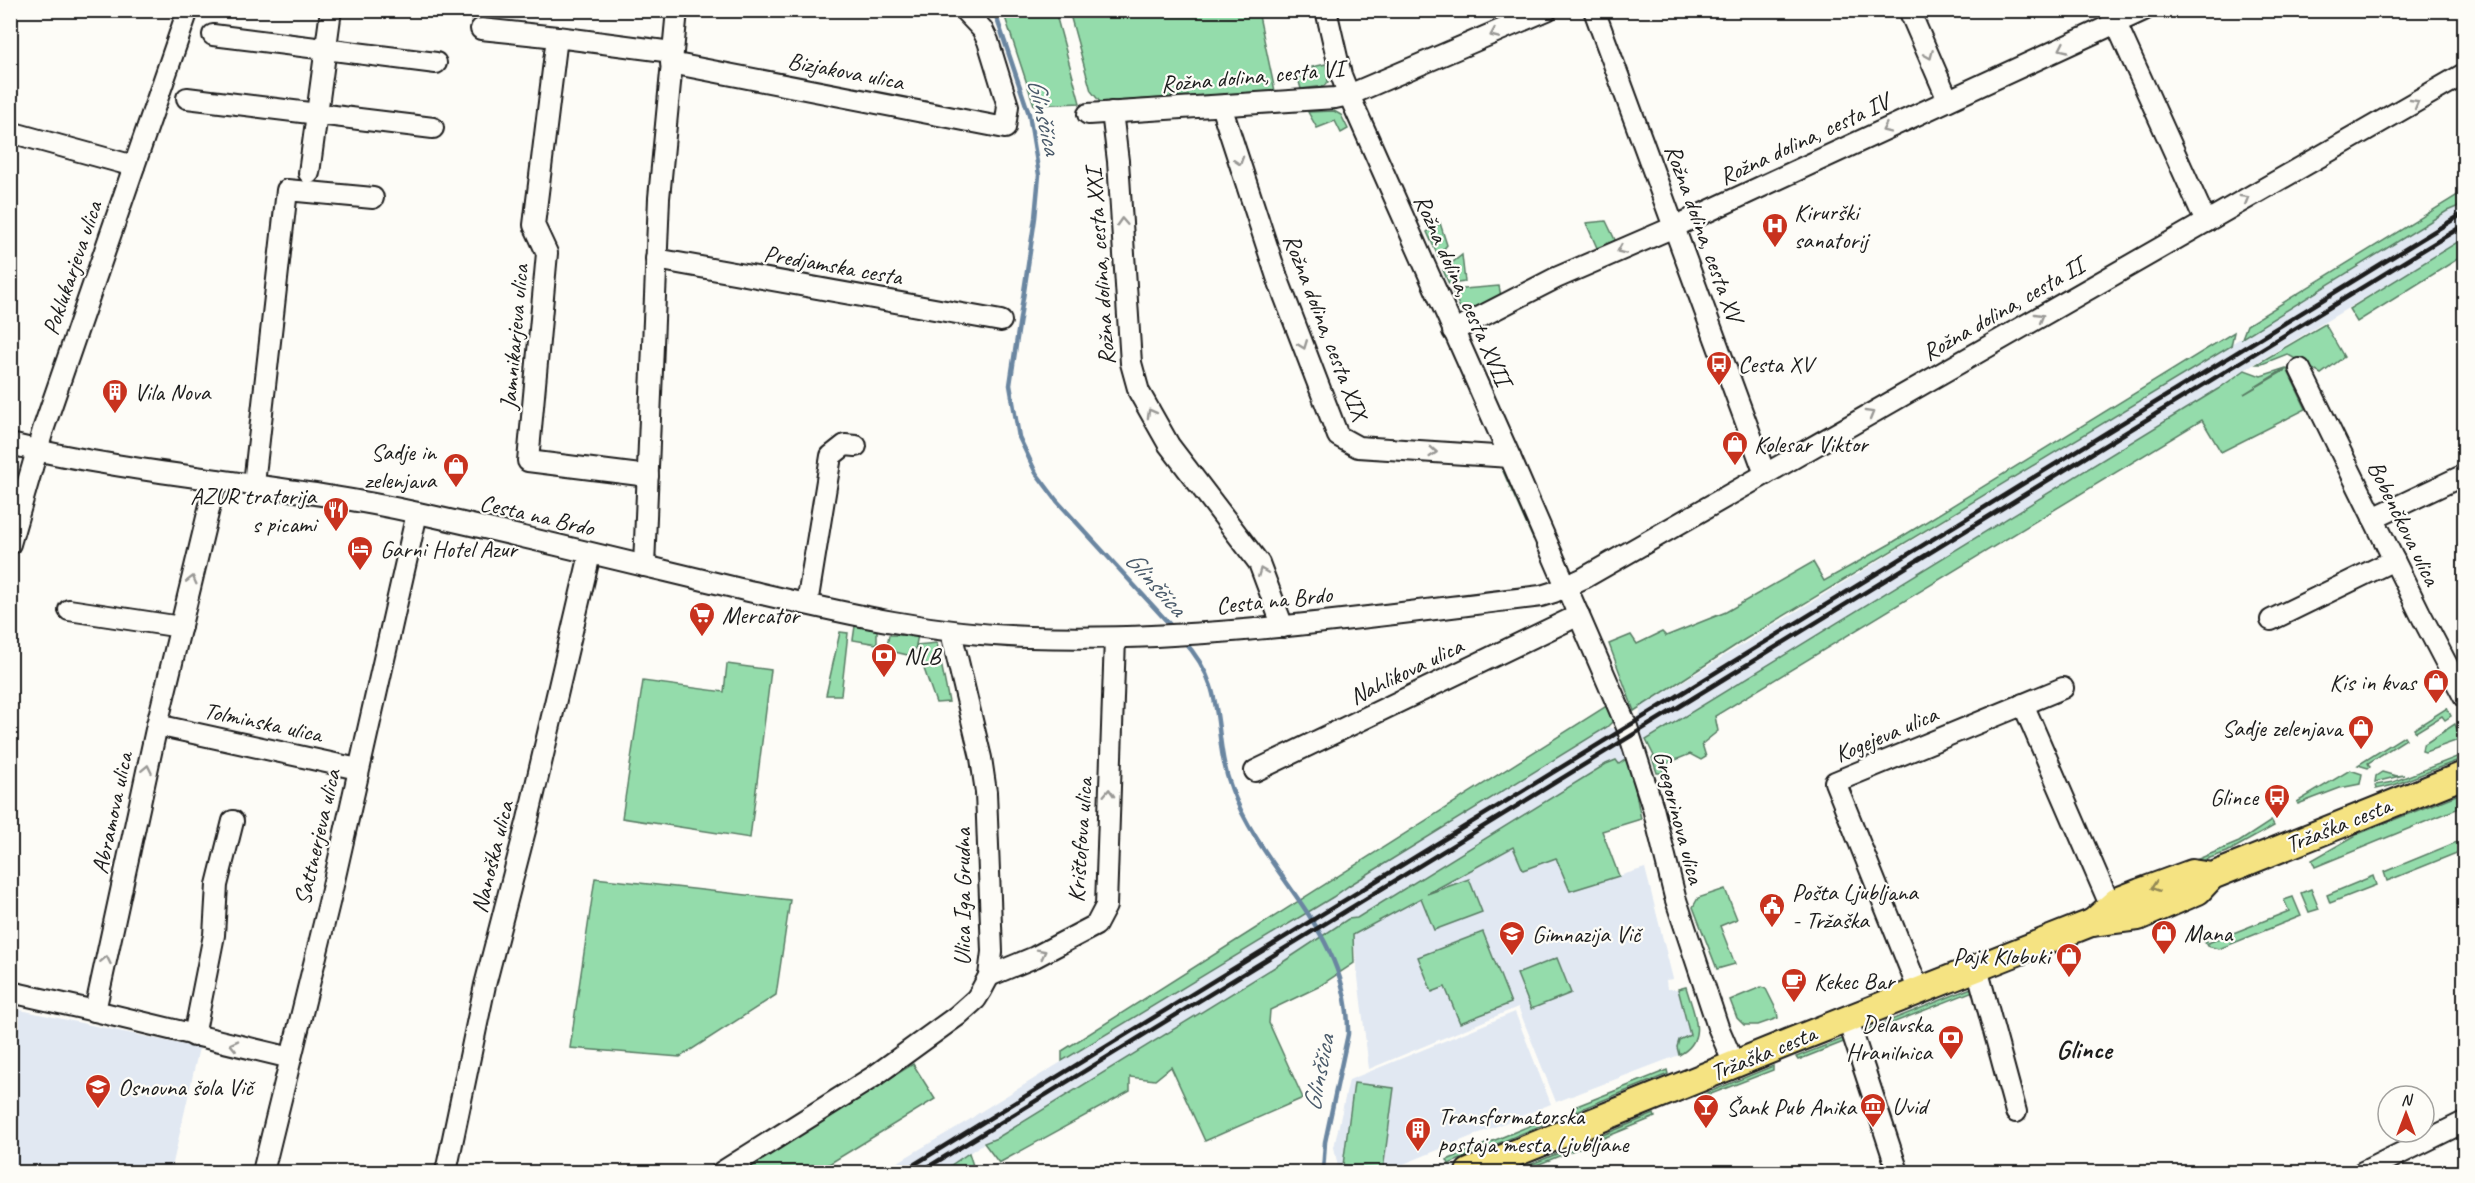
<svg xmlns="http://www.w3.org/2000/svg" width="2475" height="1183" font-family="Caveat,sans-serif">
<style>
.built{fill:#e1e8f2}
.green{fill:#94dcab;stroke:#587c64;stroke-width:1.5}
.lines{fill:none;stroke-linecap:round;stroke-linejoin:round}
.stream{stroke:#6b86a1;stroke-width:4.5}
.minor-casing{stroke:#1c1c1c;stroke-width:24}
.major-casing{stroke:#1c1c1c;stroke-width:30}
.minor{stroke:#fdfcf7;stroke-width:20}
.major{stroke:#f5e382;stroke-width:26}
.rail{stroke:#1c1c1c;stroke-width:4.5}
.oneway{stroke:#989794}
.oneway2{stroke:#938954}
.labels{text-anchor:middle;stroke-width:4.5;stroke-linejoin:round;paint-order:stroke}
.street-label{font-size:24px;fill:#1c1c1c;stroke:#fdfcf7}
.poi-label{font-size:24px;fill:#1c1c1c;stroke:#fdfcf7;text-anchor:start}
.water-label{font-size:26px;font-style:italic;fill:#4a5a6a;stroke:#fdfcf7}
.quarter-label{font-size:27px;font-weight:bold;fill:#1c1c1c;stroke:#fdfcf7}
</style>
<rect width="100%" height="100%" fill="#fdfcf7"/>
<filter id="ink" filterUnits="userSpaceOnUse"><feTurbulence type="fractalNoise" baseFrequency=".0167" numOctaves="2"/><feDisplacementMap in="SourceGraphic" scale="12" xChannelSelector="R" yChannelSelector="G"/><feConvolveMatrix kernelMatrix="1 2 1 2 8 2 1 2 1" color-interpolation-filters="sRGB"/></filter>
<g filter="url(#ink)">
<g class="built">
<polygon points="2464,204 2463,239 2233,377 2218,389 1644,741 1636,718 1639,716 1641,707 2447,211"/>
<polygon points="1607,727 1616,729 1619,728 1629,757 1619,764 1613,762 1606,764 1357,918 1348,919 1283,962 997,1138 984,1143 941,1172 881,1172 969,1120 980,1112 1266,936 1280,930 1333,897 1350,885"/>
<polygon points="1513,847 1556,857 1570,891 1645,868 1673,979 1666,980 1667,989 1678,989 1690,1035 1680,1039 1677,1047 1679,1055 1556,1102 1518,1007 1369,1069 1353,935"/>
<polygon points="11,1008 199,1048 171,1172 11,1172"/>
<polygon points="1515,1012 1551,1104 1384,1172 1339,1172 1334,1147 1349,1080"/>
</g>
<g class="green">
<polygon points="1003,11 1055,11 1080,103 1034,105"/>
<polygon points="1069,11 1258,11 1275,91 1100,102 1091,91"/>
<polygon points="1326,64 1328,82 1324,86 1301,89 1298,78 1314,74 1312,67"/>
<polygon points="1334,111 1341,115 1348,129 1341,133 1335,121 1317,128 1308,112"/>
<polygon points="2464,191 2464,204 2447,211 2242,338 2247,325"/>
<polygon points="1606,221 1616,242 1598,250 1586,223"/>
<polygon points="1440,223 1447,245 1438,256 1427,232"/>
<polygon points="2464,238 2464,255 2357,322 2349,309"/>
<polygon points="1462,255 1465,282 1449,284 1443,270"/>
<polygon points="1499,286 1501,296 1464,317 1452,290"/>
<polygon points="2325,324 2344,357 2321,374 2287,354 2262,364 2257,364"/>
<polygon points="2234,332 2231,346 1744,640 1634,711 1609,644 1631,635 1637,644 1662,632 1666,636 1726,612 1813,562 1824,581 1890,544"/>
<polygon points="2286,368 2244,394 2287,369 2306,409 2221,452 2202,420 1715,716 1718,731 1702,744 1706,757 1701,760 1690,754 1663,765 1663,773 1657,773 1652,758 1654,756 1646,740 2218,389 2245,370 2261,376"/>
<polygon points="1505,468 1536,539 1533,539 1502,469"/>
<polygon points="855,626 877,630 877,644 853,640"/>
<polygon points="840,632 848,633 841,695 826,695"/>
<polygon points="889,635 918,635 916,645 937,643 949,702 936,703 916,646 912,656 886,650"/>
<polygon points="727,664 771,670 750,838 622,818 643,681 724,692"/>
<polygon points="1608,705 1615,719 1607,727 1350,885 1333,897 1062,1061 1062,1051"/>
<polygon points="2447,708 2451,716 2445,720 2442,716 2416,732 2414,729"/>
<polygon points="2455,724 2461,739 2425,752 2422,751 2423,745"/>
<polygon points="2404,736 2406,739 2368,763 2370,767 2368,768 2358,765"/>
<polygon points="2464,754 2464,758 2394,785 2376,789 2375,785 2393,782"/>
<polygon points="1629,757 1641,819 1602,831 1619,876 1570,891 1556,858 1523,870 1513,847 1427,894 1469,879 1482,912 1434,930 1421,898 1353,935 1354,963 1318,987 1270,1010 1269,1023 1303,1098 1205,1141 1171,1067 1155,1080 1130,1077 1130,1091 999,1163 984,1143 997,1138 1283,962 1348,919 1357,918 1606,764 1616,760 1619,764"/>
<polygon points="2350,770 2362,774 2360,784 2340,788 2298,804 2297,802"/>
<polygon points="2382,772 2396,776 2404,775 2375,782 2376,776"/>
<polygon points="2464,792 2464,806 2315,867 2312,860 2358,834"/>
<polygon points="2271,821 2274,826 2227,852 2153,878 2239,842"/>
<polygon points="2464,839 2464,850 2387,881 2384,872"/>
<polygon points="2373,876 2376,885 2330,903 2327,895"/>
<polygon points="595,878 790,900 776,995 680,1057 570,1048"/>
<polygon points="1725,889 1737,919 1720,926 1735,964 1717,969 1693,907 1698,898"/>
<polygon points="2311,889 2319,909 2309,912 2301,893"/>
<polygon points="2293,897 2301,916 2219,949 2207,946 2201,935 2203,934 2208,943 2289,911 2284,900"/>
<polygon points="1483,932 1511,1003 1460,1023 1445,987 1432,992 1418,957"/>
<polygon points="1557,958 1571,993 1531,1009 1517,974"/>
<path d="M 1686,987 C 1693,1012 1709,1039 1679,1055 L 1677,1047 L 1679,1040 L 1690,1035 L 1678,989 Z"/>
<polygon points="1761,987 1766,989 1777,1011 1778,1018 1758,1025 1744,1025 1737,1018 1730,1000"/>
<polygon points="1974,987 1976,990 1862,1035 1861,1032"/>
<polygon points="1845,1038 1846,1041 1798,1060 1796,1057"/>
<polygon points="913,1064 935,1099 816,1172 739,1172"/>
<polygon points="1773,1066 1773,1070 1706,1096 1702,1095"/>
<polygon points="1667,1070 1668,1074 1574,1112 1572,1108"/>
<polygon points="1354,1083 1394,1088 1383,1170 1343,1165"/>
<polygon points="1654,1114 1655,1117 1520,1172 1515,1171"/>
<polygon points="1541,1121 1542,1125 1449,1164 1447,1160"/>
<polygon points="969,1153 975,1172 941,1172"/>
</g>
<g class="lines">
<g class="stream">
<polyline points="994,10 1029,114 1039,175 1035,218 1010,385 1019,437 1036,473 1057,501 1174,629"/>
<path d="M 1183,640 C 1230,691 1210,733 1232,790 C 1265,877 1350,932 1348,1034 L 1325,1142 L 1323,1172"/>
</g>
<defs>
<g id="minor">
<polyline points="1326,10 1341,75 1349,95 1510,457 1627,727 1653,808 1675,897 1718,1027 1734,1064"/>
<polyline points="1594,10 1765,474"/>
<polyline points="1909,10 1948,100"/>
<polyline points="2110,10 2206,222"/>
<polyline points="481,29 557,37"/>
<polyline points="213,35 436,63"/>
<polyline points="671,63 1005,128 1008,106 988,41 982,29 964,10"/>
<polyline points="187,98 433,128"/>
<polyline points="1221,106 1277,277 1338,436 1358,447 1510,457"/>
<polyline points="1112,112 1118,161 1131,363 1139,392 1169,445 1259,563 1283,627"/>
<polyline points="1088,114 1335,98 1349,95 1547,10"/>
<polyline points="10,132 134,166"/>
<polyline points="309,173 331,10"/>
<polyline points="656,259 1001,321"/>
<polyline points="1453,331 1556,278 1674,227 2144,10"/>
<polyline points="2300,369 2420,613 2464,697"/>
<path d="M 10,444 C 145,477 283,483 418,513 C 527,537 636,564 745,590 C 840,612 930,634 1029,637 C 1200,643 1371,616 1541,596 L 1554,592 L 1584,578 L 2464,74"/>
<polyline points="648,476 528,461 547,253 534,225 557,37 672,52"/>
<polyline points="216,480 157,725 95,1011 291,1058"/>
<polyline points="254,484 287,190 373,198"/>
<polyline points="2373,518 2464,475"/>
<polyline points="10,544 43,430 188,10"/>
<polyline points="644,566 659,198 677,10"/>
<polyline points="807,604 831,456 845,445 856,446"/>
<polyline points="69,610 181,627"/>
<polyline points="2271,620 2394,560"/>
<polyline points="2023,704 2111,907"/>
<polyline points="157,725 358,769"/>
<polyline points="1255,771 1579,615"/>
<polyline points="1977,968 2016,1112"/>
<polyline points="989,976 1035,957 1096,925 1106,906 1115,638"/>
<polyline points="1919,991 1835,782 2063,688"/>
<polyline points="15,993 95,1011"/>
<polyline points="1848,1020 1898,1172"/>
<polyline points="194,1036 214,935 217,885 233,821"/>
<polyline points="263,1172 329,903 417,513"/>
<polyline points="446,1172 485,985 528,819 590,554"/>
<polyline points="722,1172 873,1077 957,1016 976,999 981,991 989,976 992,952 986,792 981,758 951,632"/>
<polyline points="2363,1172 2464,1122"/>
</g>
<g id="major">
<polyline points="2092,923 2117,901 2140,892 2192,873 2212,876"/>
<polyline points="1469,1172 1792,1041 2091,923 2138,917 2198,891 2212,876 2464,775"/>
</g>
</defs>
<use href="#minor" class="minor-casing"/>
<use href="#major" class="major-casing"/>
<use href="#minor" class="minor"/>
<use href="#major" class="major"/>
<g class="rail">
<polyline points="902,1172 2464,213"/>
<polyline points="920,1172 2464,225"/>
</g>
</g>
<defs><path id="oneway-chevron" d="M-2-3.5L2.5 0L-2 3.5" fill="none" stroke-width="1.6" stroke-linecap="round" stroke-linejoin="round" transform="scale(1.5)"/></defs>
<g class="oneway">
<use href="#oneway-chevron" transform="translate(1494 34) rotate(157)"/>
<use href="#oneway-chevron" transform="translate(2063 48) rotate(155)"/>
<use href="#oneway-chevron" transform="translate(1929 55) rotate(67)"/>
<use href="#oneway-chevron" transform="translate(2415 103) rotate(-30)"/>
<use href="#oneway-chevron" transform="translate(1886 129) rotate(155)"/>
<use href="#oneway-chevron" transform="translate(1239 161) rotate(72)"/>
<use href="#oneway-chevron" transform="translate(2245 199) rotate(-30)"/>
<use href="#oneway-chevron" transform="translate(1122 222) rotate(-93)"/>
<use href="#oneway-chevron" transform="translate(1621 250) rotate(156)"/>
<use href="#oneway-chevron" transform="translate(2040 317) rotate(-30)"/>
<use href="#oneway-chevron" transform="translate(1303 345) rotate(69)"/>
<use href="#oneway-chevron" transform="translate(1151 413) rotate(-119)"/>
<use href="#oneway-chevron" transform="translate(1870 414) rotate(-30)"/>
<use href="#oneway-chevron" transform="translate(1433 452) rotate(4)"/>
<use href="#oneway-chevron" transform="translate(1262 572) rotate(-112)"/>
<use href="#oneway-chevron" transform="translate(192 580) rotate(-76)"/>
<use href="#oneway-chevron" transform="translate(147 769) rotate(-78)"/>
<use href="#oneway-chevron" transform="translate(1109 793) rotate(-88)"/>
<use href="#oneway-chevron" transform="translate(1042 953) rotate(-27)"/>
<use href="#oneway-chevron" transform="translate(106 960) rotate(-78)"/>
<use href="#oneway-chevron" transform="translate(234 1045) rotate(-167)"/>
</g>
<use class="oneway2" href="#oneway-chevron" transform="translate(2155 887) rotate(161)"/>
</g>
<defs>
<symbol id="hospital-pin" viewBox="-11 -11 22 30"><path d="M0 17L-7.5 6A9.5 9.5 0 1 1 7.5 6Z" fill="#c8321e" stroke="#fdfcf7"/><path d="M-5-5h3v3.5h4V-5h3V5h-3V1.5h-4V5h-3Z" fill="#fff"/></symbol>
<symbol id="bus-pin" viewBox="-11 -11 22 30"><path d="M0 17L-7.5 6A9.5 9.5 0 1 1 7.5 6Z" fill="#c8321e" stroke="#fdfcf7"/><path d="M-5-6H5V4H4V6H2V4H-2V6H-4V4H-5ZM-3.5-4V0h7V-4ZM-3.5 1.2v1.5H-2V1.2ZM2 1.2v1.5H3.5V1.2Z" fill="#fff"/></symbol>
<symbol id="building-pin" viewBox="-11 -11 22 30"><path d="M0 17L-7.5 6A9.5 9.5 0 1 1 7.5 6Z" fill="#c8321e" stroke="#fdfcf7"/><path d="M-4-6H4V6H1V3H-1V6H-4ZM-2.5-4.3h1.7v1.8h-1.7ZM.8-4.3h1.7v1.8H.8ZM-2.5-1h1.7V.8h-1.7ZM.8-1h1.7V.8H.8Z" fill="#fff"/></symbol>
<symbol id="shop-pin" viewBox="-11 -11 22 30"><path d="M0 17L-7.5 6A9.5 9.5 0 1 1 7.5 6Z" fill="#c8321e" stroke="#fdfcf7"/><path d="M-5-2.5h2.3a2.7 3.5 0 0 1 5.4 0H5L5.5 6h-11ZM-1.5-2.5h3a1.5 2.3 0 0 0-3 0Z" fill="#fff"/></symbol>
<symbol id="restaurant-pin" viewBox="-11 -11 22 30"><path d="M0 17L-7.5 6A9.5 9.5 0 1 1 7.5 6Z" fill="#c8321e" stroke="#fdfcf7"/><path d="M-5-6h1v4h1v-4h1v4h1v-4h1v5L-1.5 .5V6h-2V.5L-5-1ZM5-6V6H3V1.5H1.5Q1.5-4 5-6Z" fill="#fff"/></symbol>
<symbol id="hotel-pin" viewBox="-11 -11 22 30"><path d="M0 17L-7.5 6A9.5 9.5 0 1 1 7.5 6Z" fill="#c8321e" stroke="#fdfcf7"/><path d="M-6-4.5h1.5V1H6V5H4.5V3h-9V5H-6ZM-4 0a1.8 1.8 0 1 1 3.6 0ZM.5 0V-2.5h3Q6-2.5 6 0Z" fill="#fff"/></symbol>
<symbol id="supermarket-pin" viewBox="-11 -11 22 30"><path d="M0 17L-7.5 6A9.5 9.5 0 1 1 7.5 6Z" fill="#c8321e" stroke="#fdfcf7"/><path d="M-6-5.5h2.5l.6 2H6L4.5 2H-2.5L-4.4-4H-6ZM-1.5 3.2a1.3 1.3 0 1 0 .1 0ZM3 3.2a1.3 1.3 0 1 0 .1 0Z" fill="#fff"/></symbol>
<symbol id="bank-pin" viewBox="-11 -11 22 30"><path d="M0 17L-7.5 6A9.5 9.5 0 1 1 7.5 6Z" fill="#c8321e" stroke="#fdfcf7"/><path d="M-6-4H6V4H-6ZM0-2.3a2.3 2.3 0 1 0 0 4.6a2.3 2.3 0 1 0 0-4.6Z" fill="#fff"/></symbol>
<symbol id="civic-pin" viewBox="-11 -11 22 30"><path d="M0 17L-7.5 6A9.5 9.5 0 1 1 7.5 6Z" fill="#c8321e" stroke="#fdfcf7"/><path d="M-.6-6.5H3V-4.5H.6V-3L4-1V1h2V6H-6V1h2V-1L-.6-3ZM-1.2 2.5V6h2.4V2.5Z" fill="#fff"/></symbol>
<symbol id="school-pin" viewBox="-11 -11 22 30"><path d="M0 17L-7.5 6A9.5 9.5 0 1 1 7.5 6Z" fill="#c8321e" stroke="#fdfcf7"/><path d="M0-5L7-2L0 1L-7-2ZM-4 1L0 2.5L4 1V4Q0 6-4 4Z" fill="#fff"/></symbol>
<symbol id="cafe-pin" viewBox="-11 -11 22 30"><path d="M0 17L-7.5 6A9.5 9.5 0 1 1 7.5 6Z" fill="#c8321e" stroke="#fdfcf7"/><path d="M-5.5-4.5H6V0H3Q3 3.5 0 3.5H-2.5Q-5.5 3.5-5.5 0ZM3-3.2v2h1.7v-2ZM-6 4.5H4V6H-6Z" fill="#fff"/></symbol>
<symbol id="museum-pin" viewBox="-11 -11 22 30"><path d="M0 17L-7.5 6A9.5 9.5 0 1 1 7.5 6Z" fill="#c8321e" stroke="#fdfcf7"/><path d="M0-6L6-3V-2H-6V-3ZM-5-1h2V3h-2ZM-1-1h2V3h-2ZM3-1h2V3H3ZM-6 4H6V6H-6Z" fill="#fff"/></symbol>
<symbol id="bar-pin" viewBox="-11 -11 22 30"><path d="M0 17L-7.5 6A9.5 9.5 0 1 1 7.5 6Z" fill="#c8321e" stroke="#fdfcf7"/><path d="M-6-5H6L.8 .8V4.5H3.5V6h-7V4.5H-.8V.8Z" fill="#fff"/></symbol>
</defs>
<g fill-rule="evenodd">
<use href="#hospital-pin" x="1760" y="211" width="30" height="40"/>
<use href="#bus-pin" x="1704" y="349" width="30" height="40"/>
<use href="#building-pin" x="100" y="377" width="30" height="40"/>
<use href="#shop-pin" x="1720" y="429" width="30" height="40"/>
<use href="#shop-pin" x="441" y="451" width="30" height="40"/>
<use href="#restaurant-pin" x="321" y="495" width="30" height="40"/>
<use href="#hotel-pin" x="345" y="534" width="30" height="40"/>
<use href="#supermarket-pin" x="687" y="600" width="30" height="40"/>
<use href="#bank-pin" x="869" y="641" width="30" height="40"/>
<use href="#shop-pin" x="2421" y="667" width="30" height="40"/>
<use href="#shop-pin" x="2346" y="713" width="30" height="40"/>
<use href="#bus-pin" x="2262" y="782" width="30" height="40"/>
<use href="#civic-pin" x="1757" y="891" width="30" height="40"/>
<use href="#shop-pin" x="2149" y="918" width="30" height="40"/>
<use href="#school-pin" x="1497" y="919" width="30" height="40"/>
<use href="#shop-pin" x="2054" y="941" width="30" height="40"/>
<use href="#cafe-pin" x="1779" y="966" width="30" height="40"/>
<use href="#bank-pin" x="1936" y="1023" width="30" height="40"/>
<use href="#school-pin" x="83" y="1072" width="30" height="40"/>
<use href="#museum-pin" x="1858" y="1091" width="30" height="40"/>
<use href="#bar-pin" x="1691" y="1092" width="30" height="40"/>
<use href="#building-pin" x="1403" y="1115" width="30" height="40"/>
</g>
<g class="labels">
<g class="street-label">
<text transform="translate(846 71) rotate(11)" y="8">Bizjakova ulica</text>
<text transform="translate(1252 76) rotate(-5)" y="8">Rožna dolina, cesta VI</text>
<text transform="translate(1804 139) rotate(-25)" y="8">Rožna dolina, cesta IV</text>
<text transform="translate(1704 233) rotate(70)" y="8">Rožna dolina, cesta XV</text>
<text transform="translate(833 265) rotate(10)" y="8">Predjamska cesta</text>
<text transform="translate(1100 267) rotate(-94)" y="8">Rožna dolina, cesta XXI</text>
<text transform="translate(72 268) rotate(-71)" y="8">Poklukarjeva ulica</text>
<text transform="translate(1463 290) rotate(66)" y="8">Rožna dolina, cesta XVII</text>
<text transform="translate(2003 309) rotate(-30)" y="8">Rožna dolina, cesta II</text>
<text transform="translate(1326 327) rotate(69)" y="8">Rožna dolina, cesta XIX</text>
<text transform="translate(514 337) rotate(-85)" y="8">Jamnikarjeva ulica</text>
<text transform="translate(537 515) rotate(13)" y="8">Cesta na Brdo</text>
<text transform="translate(2404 523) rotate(64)" y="8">Bobenčkova ulica</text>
<text transform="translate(1274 600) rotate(-6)" y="8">Cesta na Brdo</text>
<text transform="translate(1406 671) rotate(-26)" y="8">Nahlikova ulica</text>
<text transform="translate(263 722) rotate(12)" y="8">Tolminska ulica</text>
<text transform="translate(1886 734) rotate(-23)" y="8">Kogejeva ulica</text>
<text transform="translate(112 813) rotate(-78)" y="8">Abramova ulica</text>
<text transform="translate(1679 817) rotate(75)" y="8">Gregorinova ulica</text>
<text transform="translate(2338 825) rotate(-22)" y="8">Tržaška cesta</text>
<text transform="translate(317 837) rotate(-77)" y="8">Sattnerjeva ulica</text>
<text transform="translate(1080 840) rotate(-86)" y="8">Krištofova ulica</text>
<text transform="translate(492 857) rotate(-76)" y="8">Nanoška ulica</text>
<text transform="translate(962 897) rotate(-90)" y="8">Ulica Iga Grudna</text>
<text transform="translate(1763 1053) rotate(-22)" y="8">Tržaška cesta</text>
</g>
<g class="poi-label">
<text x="1794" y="220">Kirurški<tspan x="1794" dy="28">sanatorij</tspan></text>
<text x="1738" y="372">Cesta XV</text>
<text x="134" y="400">Vila Nova</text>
<text x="1754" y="452">Kolesar Viktor</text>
<text x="436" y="460" text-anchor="end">Sadje in<tspan x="436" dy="28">zelenjava</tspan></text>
<text x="316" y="504" text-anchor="end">AZUR tratorija<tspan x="316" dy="28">s picami</tspan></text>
<text x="380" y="557">Garni Hotel Azur</text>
<text x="722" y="623">Mercator</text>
<text x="904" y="664">NLB</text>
<text x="2416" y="690" text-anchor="end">Kis in kvas</text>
<text x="2342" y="736" text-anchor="end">Sadje zelenjava</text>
<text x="2258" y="805" text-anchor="end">Glince</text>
<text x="1792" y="900">Pošta Ljubljana<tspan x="1792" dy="28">- Tržaška</tspan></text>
<text x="2184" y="941">Mana</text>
<text x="1532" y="942">Gimnazija Vič</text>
<text x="2050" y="964" text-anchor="end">Pajk Klobuki</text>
<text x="1814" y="989">Kekec Bar</text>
<text x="1932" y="1032" text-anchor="end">Delavska<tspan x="1932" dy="28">Hranilnica</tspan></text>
<text x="118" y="1095">Osnovna šola Vič</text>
<text x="1892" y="1114">Uvid</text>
<text x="1726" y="1115">Šank Pub Anika</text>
<text x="1438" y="1124">Transformatorska<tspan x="1438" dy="28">postaja mesta Ljubljane</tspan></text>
</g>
<g class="water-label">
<text transform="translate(1045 116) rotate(77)" y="9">Glinščica</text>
<text transform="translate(1156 583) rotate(48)" y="9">Glinščica</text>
<text transform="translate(1318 1073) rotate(-79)" y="9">Glinščica</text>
</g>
<g class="quarter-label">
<text x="2084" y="1058">Glince</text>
</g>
</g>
<rect width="2475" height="1183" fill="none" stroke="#fdfcf7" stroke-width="36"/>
<rect x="18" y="18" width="2439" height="1147" fill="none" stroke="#1c1c1c" stroke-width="2" filter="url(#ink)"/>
<g transform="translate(2406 1114)"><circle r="28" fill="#fdfcf7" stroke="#a3a29f" stroke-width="1.5"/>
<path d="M0-4.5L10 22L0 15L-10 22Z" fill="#c8321e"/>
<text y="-9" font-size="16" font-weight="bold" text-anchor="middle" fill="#1c1c1c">N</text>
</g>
</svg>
